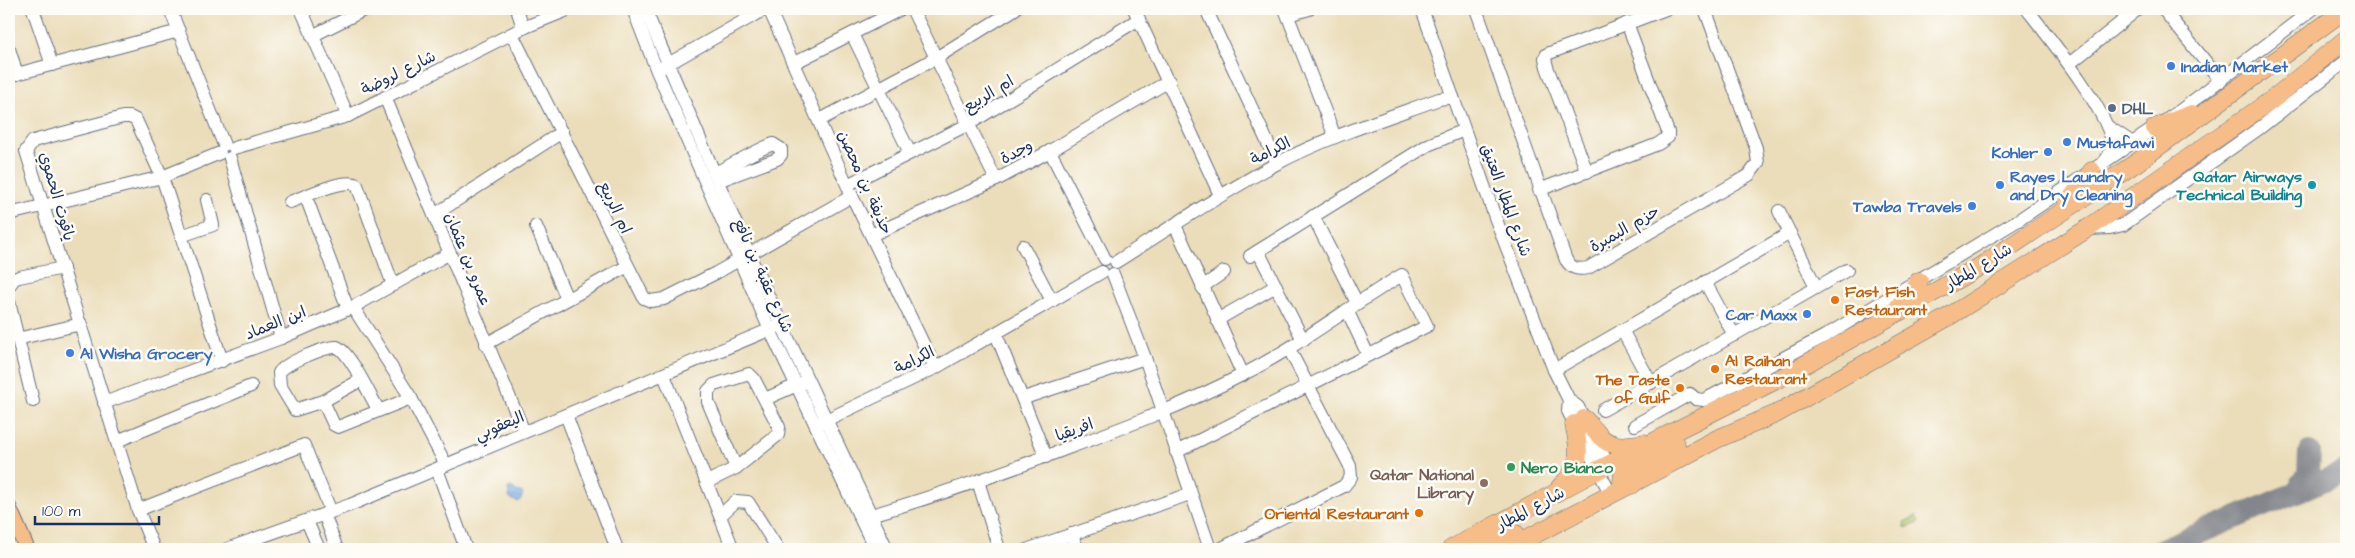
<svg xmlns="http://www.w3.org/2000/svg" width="2355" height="558" font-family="'Architects Daughter','Playpen Sans Arabic',sans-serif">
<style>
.grass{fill:url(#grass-tufts);stroke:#697b64}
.water{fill:url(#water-rules);stroke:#476ca0}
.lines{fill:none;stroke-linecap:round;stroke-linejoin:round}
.taxiway{stroke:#83868c;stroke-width:22}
.minor-casing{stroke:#646c7e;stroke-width:14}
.major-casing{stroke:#646c7e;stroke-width:17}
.highway-casing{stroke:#646c7e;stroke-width:19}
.minor{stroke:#fff;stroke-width:12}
.major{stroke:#f7bd88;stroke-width:15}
.highway{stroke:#f7bd88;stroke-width:18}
.shop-dot{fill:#3f7fe0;stroke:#fdfcf7;stroke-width:2}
.service-dot{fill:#5c6f8a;stroke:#fdfcf7;stroke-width:2}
.culture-dot{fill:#0f9aa8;stroke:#fdfcf7;stroke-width:2}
.food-dot{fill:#e8710a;stroke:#fdfcf7;stroke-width:2}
.leisure-dot{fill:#2e9e5b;stroke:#fdfcf7;stroke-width:2}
.education-dot{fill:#8d6e63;stroke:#fdfcf7;stroke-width:2}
.labels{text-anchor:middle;stroke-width:5;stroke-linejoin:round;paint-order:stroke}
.shop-label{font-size:16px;font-weight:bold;fill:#366cbe;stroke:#fdfcf7;text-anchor:start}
.street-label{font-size:16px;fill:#1b2f5e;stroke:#fdfcf7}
.service-label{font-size:16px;font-weight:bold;fill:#4e5e75;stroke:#fdfcf7;text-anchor:start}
.culture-label{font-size:16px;font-weight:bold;fill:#0d838f;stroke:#fdfcf7;text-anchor:end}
.food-label{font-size:16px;font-weight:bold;fill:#c56008;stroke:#fdfcf7;text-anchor:start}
.leisure-label{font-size:16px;font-weight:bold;fill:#27864d;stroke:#fdfcf7;text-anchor:start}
.education-label{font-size:16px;font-weight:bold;fill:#785e54;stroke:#fdfcf7;text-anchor:end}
</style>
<defs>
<pattern id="grass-tufts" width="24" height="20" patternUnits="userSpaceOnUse" patternTransform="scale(1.25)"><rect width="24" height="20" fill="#b7c76a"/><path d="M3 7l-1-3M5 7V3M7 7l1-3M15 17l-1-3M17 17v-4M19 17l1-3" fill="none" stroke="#9dab5e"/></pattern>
<pattern id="water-rules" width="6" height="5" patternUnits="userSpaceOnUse" patternTransform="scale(1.25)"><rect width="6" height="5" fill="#73a9e1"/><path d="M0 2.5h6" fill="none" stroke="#5e8aba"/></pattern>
</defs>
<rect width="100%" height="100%" fill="#fdfcf7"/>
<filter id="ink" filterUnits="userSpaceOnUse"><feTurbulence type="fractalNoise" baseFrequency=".02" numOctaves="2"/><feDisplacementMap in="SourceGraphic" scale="10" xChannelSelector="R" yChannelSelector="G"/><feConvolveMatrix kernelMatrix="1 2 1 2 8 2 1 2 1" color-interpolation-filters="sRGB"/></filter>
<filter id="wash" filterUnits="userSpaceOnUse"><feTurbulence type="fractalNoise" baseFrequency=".0096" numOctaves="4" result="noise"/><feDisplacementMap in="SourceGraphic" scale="20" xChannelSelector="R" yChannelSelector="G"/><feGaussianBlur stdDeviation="1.12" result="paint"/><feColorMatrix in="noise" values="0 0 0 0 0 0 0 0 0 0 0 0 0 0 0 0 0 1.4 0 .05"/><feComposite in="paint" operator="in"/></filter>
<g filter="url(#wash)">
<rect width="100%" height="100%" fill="#ebddb9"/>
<polygon class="grass" points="1916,516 1919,523 1905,528 1904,522"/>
<polygon class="water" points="512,487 516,491 523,493 521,500 517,502 509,498 508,488"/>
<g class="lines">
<g class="taxiway">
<polyline points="2295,493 2308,475 2309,452"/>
<polyline points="2162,549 2346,471"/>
</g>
</g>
</g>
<g filter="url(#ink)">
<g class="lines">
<defs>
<g id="minor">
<polyline points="33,9 52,65"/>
<polyline points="170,9 224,145"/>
<polyline points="301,9 348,116"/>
<polyline points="517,9 523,28"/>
<polyline points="633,9 657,71 770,330 875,549"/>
<polyline points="645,9 749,255 887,549"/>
<polyline points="769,9 852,196 935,368"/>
<polyline points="912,9 996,180"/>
<polyline points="1134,9 1220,195"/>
<polyline points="1206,9 1277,163"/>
<polyline points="1285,9 1335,137"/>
<polyline points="1422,9 1495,217 1554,370 1569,400 1578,407 1609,466"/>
<path d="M 1476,9 L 1566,260 C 1572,269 1578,270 1588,268 L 1749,175 L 1758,163 L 1756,148 L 1705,9"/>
<path d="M 2027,9 C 2047,35 2110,113 2112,144 C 2113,151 2109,155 2105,161"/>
<polyline points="2163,9 2221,81"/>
<polyline points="1288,15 1309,9"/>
<polyline points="512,34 644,298 651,301 664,299 716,273 852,196"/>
<polyline points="852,34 910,153"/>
<polyline points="312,36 366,9"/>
<polyline points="9,49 17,74"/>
<polyline points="794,63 901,9"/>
<polyline points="2069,64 2138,9"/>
<polyline points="661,68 765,9"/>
<polyline points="9,76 179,31"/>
<polyline points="385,97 524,432"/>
<polyline points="820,120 936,58 1015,9"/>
<polyline points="2107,126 2133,143"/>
<polyline points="234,148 348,116 523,28 570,9"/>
<polyline points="1050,151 1105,259"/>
<polyline points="230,158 281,338"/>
<polyline points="1587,172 1547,67 1545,58 1547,54 1666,9"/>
<path d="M 715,173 C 734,164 752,152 773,144 L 781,149 L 781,155 L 777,159 L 718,181"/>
<polyline points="849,184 969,124 1139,19"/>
<polyline points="1539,190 1658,144 1668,137 1668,132 1627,23"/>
<polyline points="306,197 348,309"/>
<path d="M 290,202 C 304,197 345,177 357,185 L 393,285"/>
<polyline points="1779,211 1816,287"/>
<polyline points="9,214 162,177 220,153"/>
<polyline points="434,215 562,132"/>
<polyline points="1313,216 1356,301"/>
<polyline points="1175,225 1243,375"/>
<polyline points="536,226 567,299"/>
<polyline points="2087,229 2110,228 2123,225 2261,127 2346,61"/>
<polyline points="871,235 996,180 1050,151 1169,81"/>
<polyline points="181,236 213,225 207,200"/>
<polyline points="1023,246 1052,301"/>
<polyline points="1258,251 1303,340"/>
<polyline points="1250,256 1428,145 1464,130"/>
<path d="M 1116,262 C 1168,229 1220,194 1276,164 C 1327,137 1384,119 1439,99 L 1453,97"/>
<polyline points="1113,274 1145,358 1210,549"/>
<polyline points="1705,282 1734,335"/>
<polyline points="9,286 14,279 19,277 63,268"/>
<polyline points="1202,287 1224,272"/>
<polyline points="9,302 33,401"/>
<polyline points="353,307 411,398 446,465"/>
<polyline points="1347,310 1368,355"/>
<polyline points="1217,320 1276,286"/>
<polyline points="1622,330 1651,383"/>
<polyline points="996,334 1046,457"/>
<polyline points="17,339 81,324"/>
<polyline points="486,344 626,267"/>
<polyline points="1554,370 1790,233"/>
<polyline points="664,375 733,549"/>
<path d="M 361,380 L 323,401 L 295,410 L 280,385 L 279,373 C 284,363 327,346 337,347 C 350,352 370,396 378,409"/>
<polyline points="1024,398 1145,358"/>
<polyline points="765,399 804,382"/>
<polyline points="1569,400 1568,411 1611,495"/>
<polyline points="323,401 334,425 338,427 411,398"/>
<polyline points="104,403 281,338 353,307 450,253"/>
<polyline points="1603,410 1847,270"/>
<polyline points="566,415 617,549"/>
<polyline points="820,423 935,368 1102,272"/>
<polyline points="1635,425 1690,394 1696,399 1704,400 1825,336 2020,219 2181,110 2313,9"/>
<polyline points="117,441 251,386"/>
<polyline points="437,469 466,549"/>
<polyline points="978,481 999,549"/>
<polyline points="707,482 736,468 778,435 779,427 754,379 749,374 714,385 708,391 708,402 736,468"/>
<polyline points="138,510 304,445 331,512"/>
<polyline points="324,514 337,549"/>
<polyline points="720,516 736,501 748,502 778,549"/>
<path d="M 861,518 C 931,498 1000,474 1068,448 C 1128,426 1186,404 1242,375 C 1299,346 1348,307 1402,275 L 1427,326 L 1176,452"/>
<polyline points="307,521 319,549"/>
<polyline points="1072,534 1077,549"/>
<polyline points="154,549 138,510 26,151 33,141 123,117 130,117 136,120 162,177 222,361"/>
<polyline points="227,549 350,505 781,325"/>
<polyline points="1029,549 1190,494"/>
<polyline points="1220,549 1344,486 1351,477 1350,466 1289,349"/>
</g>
<polyline id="major" points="9,508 27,549"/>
<g id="highway">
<polyline points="2155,128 2192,114"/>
<polyline points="2067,204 2092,171"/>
<polyline points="1896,310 1919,281"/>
<path d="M 1584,419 C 1589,423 1593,429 1598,434 C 1610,449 1626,446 1644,443"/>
<polyline points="1632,485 1622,482 1623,474 1676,445"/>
<path d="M 1560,487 C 1582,468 1580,450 1574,424"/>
<polyline points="1451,549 1598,470 1786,375 1981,266 2136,163 2346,9"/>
<polyline points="1486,549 1516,534"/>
<polyline points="1507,549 1717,439 1776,414 1948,317 2087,229 2273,99 2346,39"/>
</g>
</defs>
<use href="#minor" class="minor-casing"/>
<use href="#major" class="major-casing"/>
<use href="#highway" class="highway-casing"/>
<use href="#minor" class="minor"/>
<use href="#major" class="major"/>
<use href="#highway" class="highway"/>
</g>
</g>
<g class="shop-dot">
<circle cx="2171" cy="66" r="5"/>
<circle cx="2067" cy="142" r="5"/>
<circle cx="2048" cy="152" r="5"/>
<circle cx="2000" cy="185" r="5"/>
<circle cx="1972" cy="206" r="5"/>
<circle cx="1807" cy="314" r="5"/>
<circle cx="70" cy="353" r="5"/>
</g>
<circle class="service-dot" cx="2112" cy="108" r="5"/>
<circle class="culture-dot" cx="2312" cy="185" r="5"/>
<g class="food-dot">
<circle cx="1835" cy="300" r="5"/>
<circle cx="1715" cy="369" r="5"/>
<circle cx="1680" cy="388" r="5"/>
<circle cx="1419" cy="513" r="5"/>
</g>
<circle class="leisure-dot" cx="1511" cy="467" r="5"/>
<circle class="education-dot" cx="1484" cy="483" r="5"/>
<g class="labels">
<g class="shop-label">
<text x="2181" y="72">Inadian Market</text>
<text x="2077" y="148">Mustafawi</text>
<text x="2038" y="158" text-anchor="end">Kohler</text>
<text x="2010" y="182">Rayes Laundry<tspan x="2010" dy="18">and Dry Cleaning</tspan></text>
<text x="1962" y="212" text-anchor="end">Tawba Travels</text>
<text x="1797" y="320" text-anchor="end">Car Maxx</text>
<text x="80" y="359">Al Wisha Grocery</text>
</g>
<g class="street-label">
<text transform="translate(398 72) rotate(-26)" y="6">شارع لروضة</text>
<text transform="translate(988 93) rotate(-31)" y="6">ام الربيع</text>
<text transform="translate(1270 150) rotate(-27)" y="6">الكرامة</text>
<text transform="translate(1016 151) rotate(-28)" y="6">وجدة</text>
<text transform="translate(866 182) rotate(66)" y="6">حذيفة بن محصن</text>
<text transform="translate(58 196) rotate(74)" y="6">ياقوت الحموي</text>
<text transform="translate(1507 200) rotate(70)" y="6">شارع المطار العتيق</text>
<text transform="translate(616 207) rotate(65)" y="6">ام الربيع</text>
<text transform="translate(1624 228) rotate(-30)" y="6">حزم البمبرة</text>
<text transform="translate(469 259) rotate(68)" y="6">عمرو بن عثمان</text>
<text transform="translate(1978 266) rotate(-31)" y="6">شارع المطار</text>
<text transform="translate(764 275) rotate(66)" y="6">شارع عقبة بن نافع</text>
<text transform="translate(275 322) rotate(-22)" y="6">ابن العماد</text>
<text transform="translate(914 359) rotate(-26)" y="6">الكرامة</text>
<text transform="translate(499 425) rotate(-23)" y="6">اليعقوبي</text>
<text transform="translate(1074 429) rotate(-20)" y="6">افريقيا</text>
<text transform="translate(1530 508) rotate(-28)" y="6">شارع المطار</text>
</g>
<g class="service-label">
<text x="2122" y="114">DHL</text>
</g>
<g class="culture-label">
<text x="2302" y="182">Qatar Airways<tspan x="2302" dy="18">Technical Building</tspan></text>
</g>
<g class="food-label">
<text x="1845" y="297">Fast Fish<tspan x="1845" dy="18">Restaurant</tspan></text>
<text x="1725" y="366">Al Raihan<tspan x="1725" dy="18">Restaurant</tspan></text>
<text x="1670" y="385" text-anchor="end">The Taste<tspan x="1670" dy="18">of Gulf</tspan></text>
<text x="1409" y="519" text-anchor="end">Oriental Restaurant</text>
</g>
<g class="leisure-label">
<text x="1521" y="473">Nero Bianco</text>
</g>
<g class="education-label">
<text x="1474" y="480">Qatar National<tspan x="1474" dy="18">Library</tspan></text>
</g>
</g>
<rect width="2355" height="558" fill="none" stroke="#fdfcf7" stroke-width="30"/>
<path d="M35 516v8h124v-8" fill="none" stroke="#1b2f5e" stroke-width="2.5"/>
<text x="42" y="516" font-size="15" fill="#1b2f5e" stroke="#fdfcf7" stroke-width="4" paint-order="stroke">100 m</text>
</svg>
